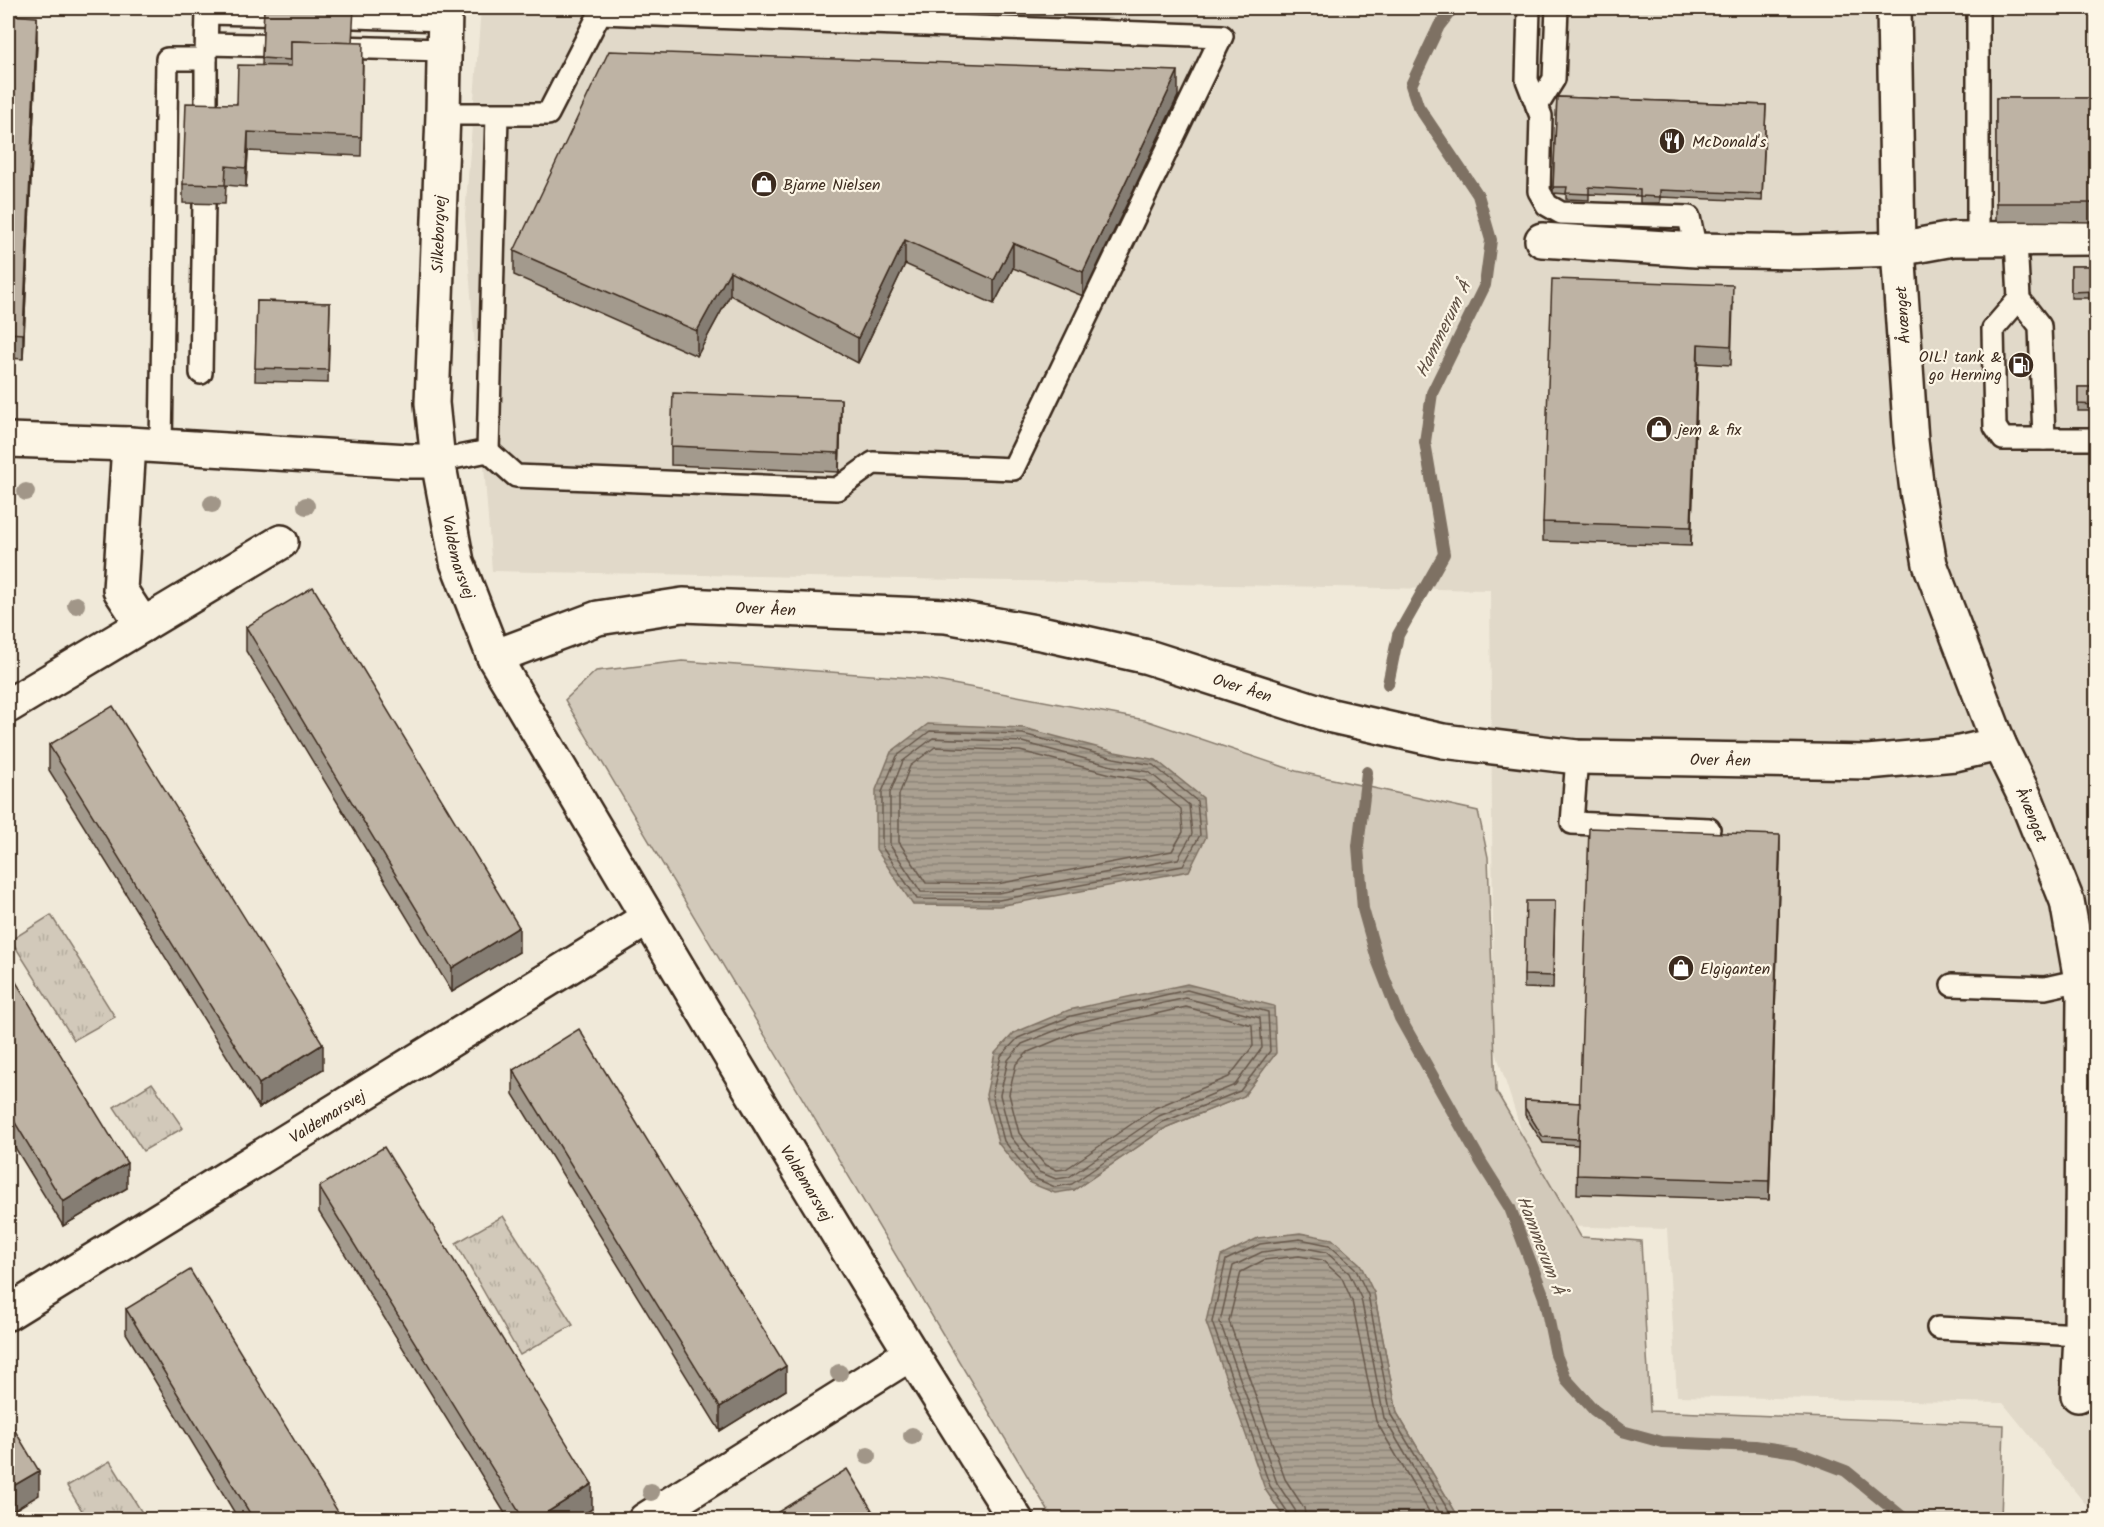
<svg xmlns="http://www.w3.org/2000/svg" width="2104" height="1527" font-family="Kalam,sans-serif">
<style>
.built{fill:#e1d9c9}
.green{fill:#d2c9ba;stroke:#867a6c;stroke-width:1.5;fill-rule:evenodd}
.park{fill:url(#park-tufts);stroke:#867a6c;stroke-width:1.5}
.water{fill:url(#water-rules);stroke:#7e7163;stroke-width:1.5}
.lines{fill:none;stroke-linecap:round;stroke-linejoin:round}
.shore{stroke:#67594c;stroke-width:1.5}
.stream{stroke:#7e7163;stroke-width:12}
.service-casing{stroke:#3b2a1e;stroke-width:26}
.minor-casing{stroke:#3b2a1e;stroke-width:38}
.tertiary-casing{stroke:#3b2a1e;stroke-width:38}
.service{stroke:#fcf5e5;stroke-width:21}
.minor{stroke:#fcf5e5;stroke-width:33}
.tertiary{stroke:#fcf5e5;stroke-width:33}
.tree{fill:#a19688}
.wall{fill:#a39a8d;stroke:#3b2a1e;stroke-width:1.5}
.shaded-wall{fill:#857d73;stroke:#3b2a1e;stroke-width:1.5}
.building{fill:#beb3a4;stroke:#3b2a1e;stroke-width:1.5}
.labels{text-anchor:middle;stroke-width:4.5;stroke-linejoin:round;paint-order:stroke}
.poi-label{font-size:16px;fill:#3b2a1e;stroke:#fcf5e5;text-anchor:start}
.street-label{font-size:16px;fill:#3b2a1e;stroke:#fcf5e5}
.water-label{font-size:18px;font-style:italic;fill:#625346;stroke:#fcf5e5}
</style>
<defs>
<pattern id="park-tufts" width="24" height="20" patternUnits="userSpaceOnUse" patternTransform="scale(1.5)"><rect width="24" height="20" fill="#d2c9ba"/><path d="M3 7l-1-3M5 7V3M7 7l1-3M15 17l-1-3M17 17v-4M19 17l1-3" fill="none" stroke="#b5ad9f"/></pattern>
<pattern id="water-rules" width="6" height="5" patternUnits="userSpaceOnUse" patternTransform="scale(1.5)"><rect width="6" height="5" fill="#aaa091"/><path d="M0 2.5h6" fill="none" stroke="#8c8376"/></pattern>
</defs>
<rect width="100%" height="100%" fill="#f0e9d9"/>
<filter id="ink" filterUnits="userSpaceOnUse"><feTurbulence type="fractalNoise" baseFrequency=".0167" numOctaves="2"/><feDisplacementMap in="SourceGraphic" scale="12" xChannelSelector="R" yChannelSelector="G"/><feConvolveMatrix kernelMatrix="1 2 1 2 8 2 1 2 1" color-interpolation-filters="sRGB"/></filter>
<g filter="url(#ink)">
<polygon class="built" points="481,8 2096,8 2096,1517 2003,1403 1677,1396 1667,1229 1552,1226 1494,1046 1490,590 492,571 465,216"/>
<path class="green" d="M 682,661 L 926,679 L 1145,720 L 1296,771 L 1478,811 L 1488,857 L 1496,1091 L 1581,1237 L 1641,1241 L 1650,1411 L 2004,1425 L 2001,1519 L 1462,1519 L 1456,1513 L 1397,1413 L 1374,1293 L 1265,1489 L 1285,1519 L 1053,1519 L 565,700 L 596,671 ZM 1014,1033 L 1244,1096 L 1167,1127 L 1074,1190 Z"/>
<g class="park">
<polygon points="51,915 115,1017 74,1040 11,940"/>
<polygon points="152,1083 183,1128 143,1151 114,1107"/>
<polygon points="503,1216 573,1325 520,1355 456,1243"/>
<polygon points="110,1461 146,1519 87,1519 67,1486"/>
</g>
<g class="water">
<polygon points="928,724 1024,728 1115,752 1156,760 1203,798 1206,837 1189,871 999,906 913,905 876,849 876,790 891,752"/>
<polygon points="1187,984 1274,1006 1276,1053 1244,1096 1167,1127 1074,1190 1055,1193 1030,1183 998,1143 986,1095 995,1053 1014,1033 1069,1010"/>
<polygon points="1300,1233 1332,1239 1360,1264 1374,1293 1397,1413 1456,1513 1462,1519 1285,1519 1265,1489 1206,1322 1221,1256 1258,1238"/>
</g>
<g class="lines">
<g class="shore">
<polygon points="930,731 1023,734 1114,758 1153,765 1197,801 1200,835 1183,866 999,900 917,899 882,847 882,792 897,756"/>
<polygon points="933,738 1022,742 1112,766 1149,772 1189,805 1192,834 1178,859 998,893 921,892 890,845 890,793 903,761"/>
<polygon points="935,747 1020,751 1111,774 1146,781 1181,809 1183,832 1172,851 997,884 926,883 899,842 899,795 910,766"/>
<polygon points="1187,990 1268,1012 1270,1051 1240,1091 1163,1122 1072,1184 1055,1187 1034,1178 1004,1141 992,1095 1001,1056 1018,1038 1071,1016"/>
<polygon points="1186,998 1260,1018 1262,1048 1235,1085 1159,1116 1069,1177 1056,1179 1039,1172 1011,1137 1000,1095 1008,1060 1022,1044 1074,1023"/>
<polygon points="1186,1007 1252,1025 1253,1046 1229,1077 1155,1108 1066,1169 1057,1170 1044,1164 1019,1133 1009,1094 1016,1064 1028,1052 1076,1032"/>
<polyline points="1290,1520 1289,1514 1270,1486 1212,1322 1226,1260 1260,1244 1300,1239 1329,1245 1355,1268 1368,1295 1391,1415 1454,1520"/>
<polyline points="1297,1520 1295,1510 1277,1483 1220,1322 1233,1266 1262,1252 1300,1247 1326,1252 1349,1273 1361,1298 1384,1418 1444,1520"/>
<polyline points="1306,1520 1304,1508 1285,1479 1229,1321 1241,1272 1264,1260 1299,1256 1322,1260 1342,1278 1352,1301 1376,1421 1434,1520"/>
</g>
<g class="stream">
<polyline points="1388,684 1398,635 1444,554 1425,442 1432,393 1485,285 1491,240 1478,195 1418,106 1411,85 1439,26 1453,8"/>
<polyline points="1367,772 1358,846 1363,909 1378,962 1400,1018 1481,1162 1510,1208 1544,1297 1556,1355 1566,1379 1594,1410 1622,1431 1662,1442 1755,1446 1796,1452 1846,1471 1906,1520"/>
</g>
<defs>
<g id="service">
<polyline points="1529,8 1527,80 1541,116 1539,191 1547,205 1561,213 1689,217 1696,250"/>
<polyline points="1978,8 1978,240"/>
<polyline points="207,13 291,15"/>
<polyline points="325,16 444,20"/>
<polyline points="207,44 290,46"/>
<polyline points="336,47 444,50"/>
<polyline points="1537,106 1554,79 1557,8"/>
<polyline points="206,123 206,59"/>
<polyline points="2016,240 2019,299 2040,326 2044,439 2096,439"/>
<polyline points="2019,299 1993,329 1995,427 2003,439 2044,439"/>
<polyline points="201,373 204,204"/>
<polyline points="161,446 167,59 206,59 207,8"/>
<polyline points="488,451 497,115"/>
<polyline points="438,461 488,451 516,476 837,489 873,463 1013,469 1222,36 600,13 548,114 443,114"/>
<polyline points="1577,757 1572,823 1709,829"/>
<polyline points="1952,985 2045,988 2081,980"/>
<polyline points="1938,1328 2081,1335"/>
</g>
<g id="minor">
<polyline points="1542,240 1696,250 1799,252 1898,249 1953,239 2096,238"/>
<polyline points="8,440 129,444 408,461 438,461"/>
<polyline points="129,444 120,590 143,625"/>
<path id="s1" d="M 494,657 C 665,947 835,1236 1016,1520"/>
<polyline points="8,706 281,542"/>
<path id="s2" d="M 1999,744 L 2026,799 L 2067,901 L 2084,997 L 2081,1335 L 2078,1395"/>
<path id="s3" d="M 8,1313 L 648,918"/>
<polyline points="645,1520 910,1354"/>
</g>
<g id="tertiary">
<path id="s4" d="M 445,8 L 443,114 L 432,403 L 438,461 L 457,562 L 494,657 L 598,618 L 683,605 L 946,616 L 1041,633 L 1148,657 L 1332,716 L 1443,741 L 1577,757 L 1868,762 L 1955,754 L 1999,744 L 1930,564 L 1917,491 L 1911,441 L 1898,249 L 1894,8"/>
</g>
</defs>
<use href="#service" class="service-casing"/>
<use href="#minor" class="minor-casing"/>
<use href="#tertiary" class="tertiary-casing"/>
<use href="#service" class="service"/>
<use href="#minor" class="minor"/>
<use href="#tertiary" class="tertiary"/>
</g>
<g class="tree">
<circle cx="26" cy="492" r="9"/>
<circle cx="212" cy="504" r="9"/>
<circle cx="306" cy="506" r="9"/>
<circle cx="76" cy="605" r="9"/>
<circle cx="839" cy="1373" r="9"/>
<circle cx="912" cy="1436" r="9"/>
<circle cx="868" cy="1456" r="9"/>
<circle cx="651" cy="1492" r="9"/>
</g>
<g class="wall">
<polygon points="264,8 352,43 363,62 361,156 248,151 246,187 226,185 225,204 183,203 183,184 262,65"/>
<polygon points="8,15 37,41 23,359 8,358"/>
<polygon points="1178,96 1083,296 1013,268 994,304 905,264 858,363 730,295 697,356 514,275 514,251"/>
<polygon points="1557,97 1766,105 1762,201 1660,197 1660,203 1640,203 1640,196 1589,194 1589,200 1566,199 1566,194 1553,193"/>
<polygon points="1996,98 2097,98 2097,222 1996,221"/>
<rect x="2071" y="266" width="26" height="32"/>
<polygon points="257,301 330,303 328,383 255,381"/>
<polygon points="1733,304 1731,365 1698,363 1691,546 1543,541 1543,522"/>
<rect x="2078" y="387" width="19" height="24"/>
<polygon points="841,418 839,472 671,465 671,446"/>
<polygon points="246,627 519,952 452,992 246,651"/>
<polygon points="49,745 323,1069 259,1108 49,770"/>
<polygon points="1780,854 1769,1200 1577,1194 1578,1145 1543,1143 1525,1115 1525,1100 1580,1103"/>
<polygon points="1555,901 1553,989 1524,988 1524,975"/>
<polygon points="8,969 127,1188 63,1226 8,1136"/>
<polygon points="513,1070 786,1390 720,1431 513,1094"/>
<polygon points="319,1187 592,1509 574,1520 509,1520 319,1212"/>
<polygon points="126,1309 343,1520 239,1520 126,1333"/>
<polygon points="778,1512 878,1520 778,1520"/>
</g>
<g class="shaded-wall">
<polygon points="37,17 37,41 23,359 23,334"/>
<polygon points="1178,71 1178,96 1083,296 1083,272"/>
<polygon points="248,132 248,151 246,187 246,168"/>
<polygon points="905,240 905,264 858,363 858,338"/>
<polygon points="1013,243 1013,268 994,304 994,280"/>
<polygon points="730,271 730,295 697,356 697,331"/>
<polygon points="1698,344 1698,363 1691,546 1691,527"/>
<polygon points="841,399 841,418 839,472 839,453"/>
<polygon points="1780,835 1780,854 1769,1200 1769,1181"/>
<polygon points="519,927 519,952 452,992 452,968"/>
<polygon points="323,1044 323,1069 259,1108 259,1084"/>
<polygon points="127,1163 127,1188 63,1226 63,1202"/>
<polygon points="786,1366 786,1390 720,1431 720,1407"/>
<polygon points="39,1471 39,1495 8,1514 8,1489"/>
<polygon points="592,1484 592,1509 574,1520 535,1520"/>
</g>
<g class="building">
<polygon points="264,8 354,8 352,43 291,41 291,60 262,58"/>
<polygon points="8,15 37,17 23,334 8,333"/>
<polygon points="291,41 363,43 361,137 248,132 246,168 226,166 225,185 183,184 186,103 237,104 238,65 291,66"/>
<polygon points="609,51 1178,71 1083,272 1013,243 994,280 905,240 858,338 730,271 697,331 514,251"/>
<polygon points="1557,97 1766,105 1762,194 1660,190 1660,197 1640,196 1640,190 1589,187 1589,194 1566,193 1567,187 1553,187"/>
<rect x="1996" y="98" width="101" height="105"/>
<polygon points="2071,266 2097,266 2097,291 2071,292"/>
<polygon points="1552,279 1733,285 1731,346 1698,344 1691,527 1543,522"/>
<polygon points="257,301 330,303 328,370 255,368"/>
<polygon points="2078,387 2097,387 2097,405 2078,404"/>
<polygon points="673,393 841,399 839,453 671,446"/>
<polygon points="313,587 519,927 452,968 246,627"/>
<polygon points="113,706 323,1044 259,1084 49,745"/>
<polygon points="1589,828 1780,835 1769,1181 1577,1175"/>
<polygon points="1526,901 1555,901 1553,976 1524,975"/>
<polygon points="8,969 127,1163 63,1202 8,1111"/>
<polygon points="579,1029 786,1366 720,1407 513,1070"/>
<polygon points="1525,1100 1580,1103 1578,1139 1543,1137 1525,1108"/>
<polygon points="384,1147 592,1484 535,1520 524,1520 319,1187"/>
<polygon points="190,1270 343,1520 254,1520 126,1309"/>
<polygon points="8,1419 39,1471 8,1489"/>
<polygon points="847,1469 878,1520 782,1520 778,1512"/>
</g>
</g>
<defs>
<symbol id="restaurant-disc" viewBox="-11 -11 22 22"><circle r="9.5" fill="#3b2a1e" stroke="#fcf5e5"/><path d="M-5-6h1v4h1v-4h1v4h1v-4h1v5L-1.5 .5V6h-2V.5L-5-1ZM5-6V6H3V1.5H1.5Q1.5-4 5-6Z" fill="#fff"/></symbol>
<symbol id="shop-disc" viewBox="-11 -11 22 22"><circle r="9.5" fill="#3b2a1e" stroke="#fcf5e5"/><path d="M-5-2.5h2.3a2.7 3.5 0 0 1 5.4 0H5L5.5 6h-11ZM-1.5-2.5h3a1.5 2.3 0 0 0-3 0Z" fill="#fff"/></symbol>
<symbol id="fuel-disc" viewBox="-11 -11 22 22"><circle r="9.5" fill="#3b2a1e" stroke="#fcf5e5"/><path d="M-5.5-6h7V0h2V4h1.3V-2.5L3-4.5l.8-.8L6-3V5H2.5V1h-1V6h-7ZM-4.2-4.7v3.2H.2V-4.7Z" fill="#fff"/></symbol>
</defs>
<g fill-rule="evenodd">
<use href="#restaurant-disc" x="1657" y="126" width="30" height="30"/>
<use href="#shop-disc" x="749" y="169" width="30" height="30"/>
<use href="#fuel-disc" x="2006" y="350" width="30" height="30"/>
<use href="#shop-disc" x="1644" y="414" width="30" height="30"/>
<use href="#shop-disc" x="1666" y="953" width="30" height="30"/>
</g>
<g class="labels">
<g class="poi-label">
<text x="1692" y="147">McDonald's</text>
<text x="783" y="190">Bjarne Nielsen</text>
<text x="2002" y="362" text-anchor="end">OIL! tank &amp;<tspan x="2002" dy="18">go Herning</tspan></text>
<text x="1678" y="435">jem &amp; fix</text>
<text x="1700" y="974">Elgiganten</text>
</g>
<g class="street-label">
<text transform="translate(438 234) rotate(-88)" y="6">Silkeborgvej</text>
<text transform="translate(1902 315) rotate(-94)" y="6">Åvænget</text>
<text dy="6" stroke="none"><textPath href="#s4" startOffset="552">Valdemarsvej</textPath></text>
<text dy="6" stroke="none"><textPath href="#s4" startOffset="938">Over Åen</textPath></text>
<text dy="6" stroke="none"><textPath href="#s4" startOffset="1424">Over Åen</textPath></text>
<text dy="6" stroke="none"><textPath href="#s4" startOffset="1910">Over Åen</textPath></text>
<text dy="6" stroke="none"><textPath href="#s2" startOffset="78">Åvænget</textPath></text>
<text dy="6" stroke="none"><textPath href="#s3" startOffset="375">Valdemarsvej</textPath></text>
<text dy="6" stroke="none"><textPath href="#s1" startOffset="612">Valdemarsvej</textPath></text>
</g>
<g class="water-label">
<text transform="translate(1443 329) rotate(-64)" y="6">Hammerum Å</text>
<text transform="translate(1541 1245) rotate(69)" y="6">Hammerum Å</text>
</g>
</g>
<rect width="2104" height="1527" fill="none" stroke="#fcf5e5" stroke-width="30"/>
<rect x="15" y="15" width="2074" height="1497" fill="none" stroke="#3b2a1e" stroke-width="2" filter="url(#ink)"/>
</svg>
